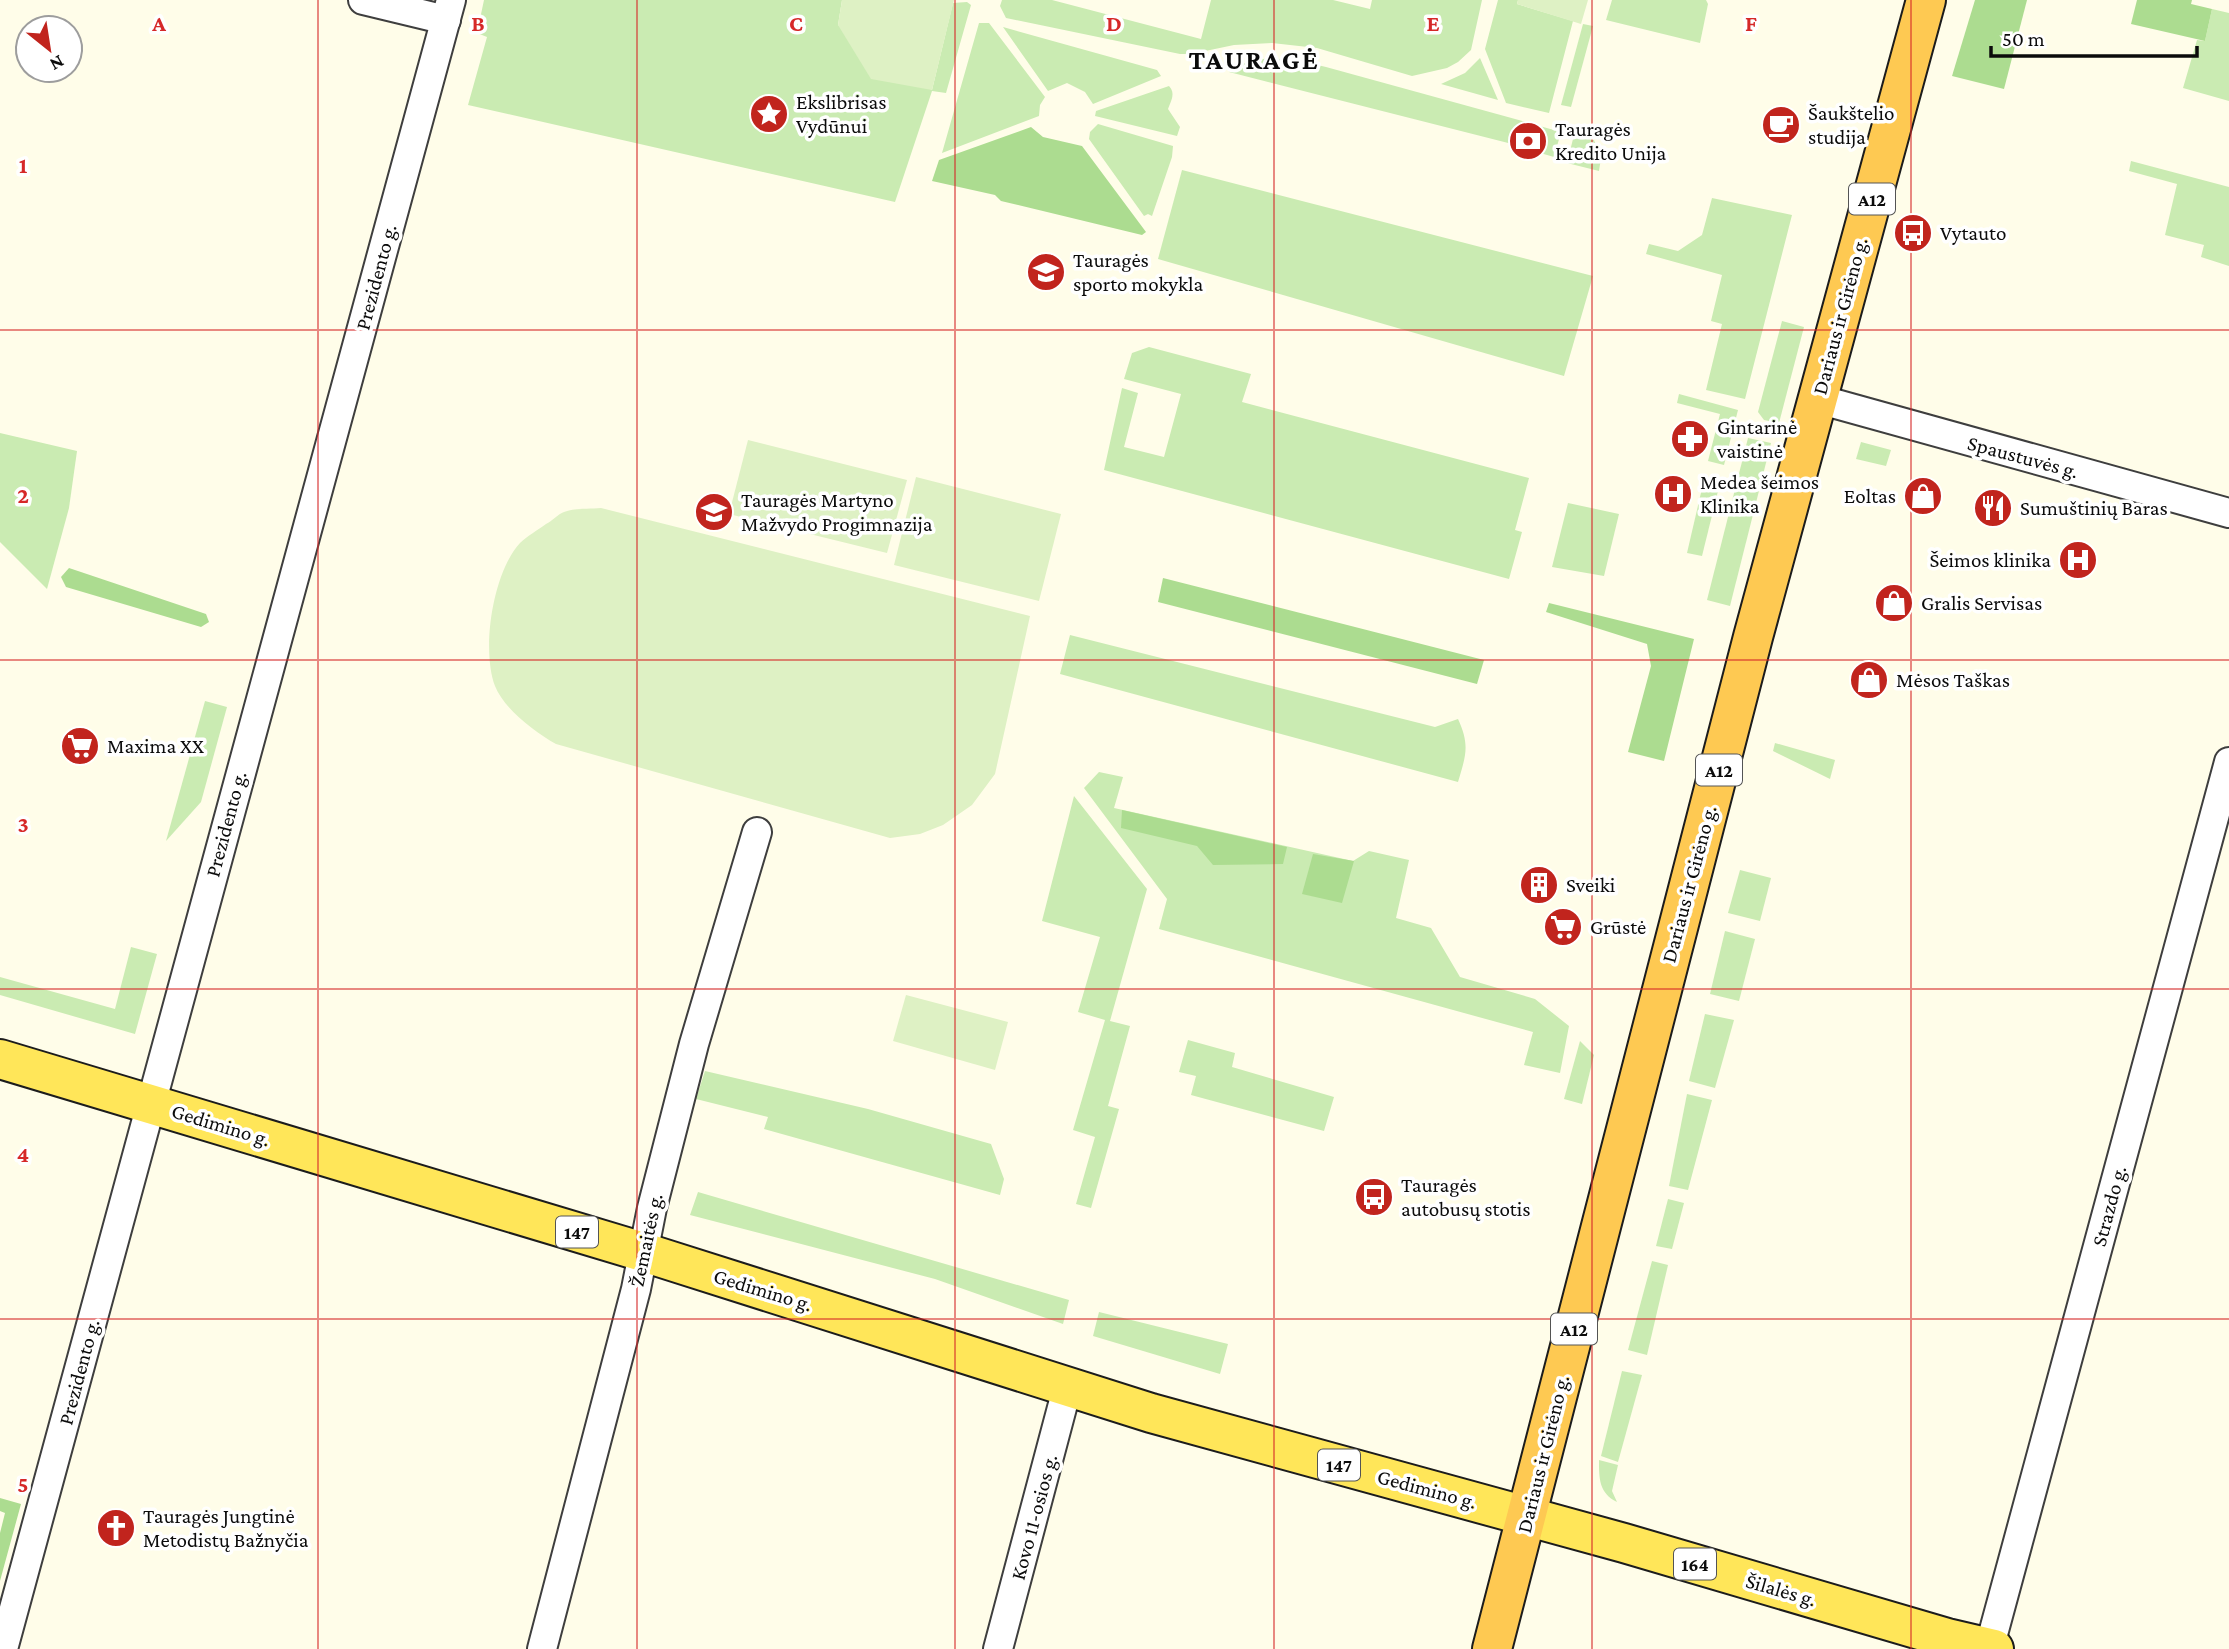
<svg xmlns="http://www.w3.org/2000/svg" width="2229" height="1649" font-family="'Crimson Pro',serif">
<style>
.green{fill:#caebb2}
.forest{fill:#acdc90}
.pitch{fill:#def1c4}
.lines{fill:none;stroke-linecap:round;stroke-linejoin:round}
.minor-casing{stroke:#3e3e3e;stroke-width:32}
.primary-casing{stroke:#1c1c1c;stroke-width:42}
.trunk-casing{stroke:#1c1c1c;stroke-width:42}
.minor{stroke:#fff;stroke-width:28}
.primary{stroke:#ffe659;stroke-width:38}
.trunk{stroke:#fec952;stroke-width:38}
.grid{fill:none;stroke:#d62828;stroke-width:2;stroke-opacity:0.55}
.labels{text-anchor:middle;stroke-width:7;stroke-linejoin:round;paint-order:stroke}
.shield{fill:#fff;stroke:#545454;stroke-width:2}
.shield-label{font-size:19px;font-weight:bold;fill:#0b0b0b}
.poi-label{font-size:21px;fill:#0b0b0b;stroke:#fff;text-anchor:start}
.street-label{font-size:21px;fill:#0b0b0b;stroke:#fff}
.district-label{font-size:28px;font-weight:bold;letter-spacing:2px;fill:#0b0b0b;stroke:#fff}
.grid-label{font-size:23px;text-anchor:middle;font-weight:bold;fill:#d62828;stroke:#fff;stroke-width:7;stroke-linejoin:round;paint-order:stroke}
</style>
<rect width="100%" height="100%" fill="#fffde9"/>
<g class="green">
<polygon points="484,0 842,0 838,25 932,90 953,3 967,2 971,5 946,93 932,91 895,202 468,105 487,37 477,33"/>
<polygon points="1002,0 1052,0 1201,39 1211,0 1333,0 1370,9 1372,0 1482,0 1471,50 1458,62 1447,68 1412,76 1317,48 1272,43 1234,45 1191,54 1180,54 1006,18 1000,6"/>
<polygon points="1498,0 1518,0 1517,4 1573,21 1549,113 1506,103 1485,49"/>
<polygon points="1612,0 1706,0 1708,4 1700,43 1606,20"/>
<polygon points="2212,9 2229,13 2229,101 2183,88 2197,40 2205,41"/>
<polygon points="979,23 989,23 1045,97 1040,105 1039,116 942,153"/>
<polygon points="1583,24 1593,26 1571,107 1561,105"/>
<polygon points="1003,27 1157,70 1161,76 1093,104 1085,92 1067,83 1048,91"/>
<polygon points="1268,58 1296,60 1326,67 1526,122 1520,146 1229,72 1245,63"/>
<polygon points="1480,58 1498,100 1441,84 1465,73"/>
<path d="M 1169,86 C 1176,93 1171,101 1168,109 L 1180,127 L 1177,136 L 1095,116 L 1096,111 Z"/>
<polygon points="1098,124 1173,146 1172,157 1152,216 1148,214 1144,216 1089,139 1090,132"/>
<polygon points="1536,125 1561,132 1554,157 1530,150"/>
<polygon points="1574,135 1594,140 1601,158 1599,171 1567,163"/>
<polygon points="2131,161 2229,187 2229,266 2201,257 2204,245 2165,235 2177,184 2129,171"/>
<polygon points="1182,170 1593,276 1564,376 1158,259"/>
<polygon points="1712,198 1792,215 1745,399 1706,390 1722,324 1711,321 1722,275 1646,254 1649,244 1678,251 1702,235"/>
<polygon points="1782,321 1804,327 1779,423 1764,420 1758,412"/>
<polygon points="1149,347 1251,374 1242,402 1529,478 1515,530 1522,532 1509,579 1104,470 1122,388 1138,393 1124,447 1164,457 1181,394 1124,379 1132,353"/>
<polygon points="1679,394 1738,410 1724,465 1708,461 1720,414 1677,403"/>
<polygon points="0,433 77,451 69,508 47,589 0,542"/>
<polygon points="1748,438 1771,443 1730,606 1707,600"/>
<polygon points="1861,442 1891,450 1886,466 1856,459"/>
<polygon points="1703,484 1719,487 1702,556 1687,553"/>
<polygon points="1568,503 1619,514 1604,576 1552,567"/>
<path d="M 1070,635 L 1435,727 L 1458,719 C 1470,745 1466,755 1458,782 L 1060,674 Z"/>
<polygon points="205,701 227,707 201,802 166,841"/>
<polygon points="1775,743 1835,760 1830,779 1773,751"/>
<polygon points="1099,772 1123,777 1114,808 1353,861 1369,851 1409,860 1396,918 1431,928 1460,977 1535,999 1569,1026 1560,1073 1524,1065 1533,1032 1159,929 1167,899 1084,788"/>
<polygon points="1074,796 1147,889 1110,1021 1130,1026 1108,1106 1119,1109 1091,1208 1076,1204 1095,1137 1073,1130 1105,1020 1078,1012 1100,937 1042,921"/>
<polygon points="1740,870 1771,878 1760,921 1728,913"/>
<polygon points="1725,931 1755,939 1739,1001 1710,994"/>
<polygon points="131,947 157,954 135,1034 0,995 0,977 115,1009"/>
<polygon points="1705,1014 1734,1020 1715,1088 1689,1081"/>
<polygon points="1188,1040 1235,1053 1232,1067 1334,1097 1324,1131 1191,1095 1196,1076 1179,1072"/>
<polygon points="1580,1041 1594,1055 1582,1104 1564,1099"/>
<polygon points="705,1071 868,1109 991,1144 1004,1179 1000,1195 764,1129 768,1117 696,1099"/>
<polygon points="1687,1094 1712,1100 1688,1190 1669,1186"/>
<polygon points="698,1192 1069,1300 1063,1324 935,1279 690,1215"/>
<polygon points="1668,1199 1684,1203 1672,1249 1656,1246"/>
<polygon points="1652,1261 1668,1265 1647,1355 1628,1350"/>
<polygon points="1099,1312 1228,1344 1220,1374 1093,1336"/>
<polygon points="1622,1371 1642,1375 1618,1462 1601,1456"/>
<path d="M 1599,1460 L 1618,1465 L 1612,1491 L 1617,1502 C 1599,1493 1599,1479 1599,1460 Z"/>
</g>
<g class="forest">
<polygon points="1975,0 2027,0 2004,89 1952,76"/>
<polygon points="2137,0 2192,0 2191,4 2212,9 2205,41 2131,24"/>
<polygon points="1031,127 1043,137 1082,146 1146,232 1142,235 1001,201 995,195 932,181 939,160"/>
<polygon points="69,568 206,614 209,622 201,627 66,587 61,577"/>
<polygon points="1163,578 1484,660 1477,684 1158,602"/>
<polygon points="1549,603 1694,639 1664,761 1628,752 1651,666 1647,644 1546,612"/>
<polygon points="1122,810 1287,847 1283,864 1213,865 1197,846 1121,828"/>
<polygon points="1313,854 1354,861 1342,903 1302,894"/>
<polygon points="0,1498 21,1504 0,1581 0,1533 5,1513 0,1511"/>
</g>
<g class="pitch">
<polygon points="842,0 954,0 932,90 871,79 838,25"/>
<polygon points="1518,0 1588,0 1581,24 1517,4"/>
<polygon points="748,440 907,480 887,553 729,514"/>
<polygon points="916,477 1061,514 1039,601 894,565"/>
<path d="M 601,508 L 1030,616 L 995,774 L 972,805 L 943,825 L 920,834 L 890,838 L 556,744 C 535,732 504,709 495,686 C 481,649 493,572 520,543 C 527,536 538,530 546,524 C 552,521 558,514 564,512 C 574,508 590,509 601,508 Z"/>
<polygon points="906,995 1008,1022 995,1070 893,1041"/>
</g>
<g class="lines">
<defs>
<g id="minor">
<polyline points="363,0 446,20"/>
<polyline points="1818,399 2229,513"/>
<polyline points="3,1649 451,0"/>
<polyline points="542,1649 636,1289 652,1208 694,1044 757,832"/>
<polyline points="998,1649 1068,1385"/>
<polyline points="1989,1649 2229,762"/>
</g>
<polyline id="primary" points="0,1059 643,1252 1151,1413 1624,1543 1947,1638 1994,1649"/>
<polyline id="trunk" points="1492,1649 1753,637 1926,0"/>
</defs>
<use href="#minor" class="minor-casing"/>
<use href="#primary" class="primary-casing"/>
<use href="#trunk" class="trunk-casing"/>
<use href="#minor" class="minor"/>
<use href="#primary" class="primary"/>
<use href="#trunk" class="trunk"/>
</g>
<path class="grid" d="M 318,0 L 318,1649M 637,0 L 637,1649M 955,0 L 955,1649M 1274,0 L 1274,1649M 1592,0 L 1592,1649M 1911,0 L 1911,1649M 0,330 L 2229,330M 0,660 L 2229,660M 0,989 L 2229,989M 0,1319 L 2229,1319"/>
<defs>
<symbol id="sight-disc" viewBox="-11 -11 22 22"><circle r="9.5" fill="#c1241d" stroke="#fff"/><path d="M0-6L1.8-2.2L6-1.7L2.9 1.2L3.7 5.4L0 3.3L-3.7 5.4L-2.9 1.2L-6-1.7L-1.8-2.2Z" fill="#fff"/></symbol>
<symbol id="cafe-disc" viewBox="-11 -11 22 22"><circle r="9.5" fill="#c1241d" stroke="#fff"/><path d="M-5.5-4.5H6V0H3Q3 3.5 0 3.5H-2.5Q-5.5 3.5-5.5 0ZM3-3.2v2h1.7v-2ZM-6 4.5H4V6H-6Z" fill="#fff"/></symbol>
<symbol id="bank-disc" viewBox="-11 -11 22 22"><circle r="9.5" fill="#c1241d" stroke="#fff"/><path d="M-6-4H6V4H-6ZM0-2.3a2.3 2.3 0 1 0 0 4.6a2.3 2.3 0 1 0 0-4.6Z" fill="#fff"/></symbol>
<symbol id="bus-disc" viewBox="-11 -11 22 22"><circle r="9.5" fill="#c1241d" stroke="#fff"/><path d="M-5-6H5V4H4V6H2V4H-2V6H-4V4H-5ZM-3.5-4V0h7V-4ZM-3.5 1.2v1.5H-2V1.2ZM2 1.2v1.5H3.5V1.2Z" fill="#fff"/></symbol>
<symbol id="school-disc" viewBox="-11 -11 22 22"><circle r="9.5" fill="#c1241d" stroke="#fff"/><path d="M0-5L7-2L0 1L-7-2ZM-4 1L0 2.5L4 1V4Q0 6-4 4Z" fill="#fff"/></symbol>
<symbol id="pharmacy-disc" viewBox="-11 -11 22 22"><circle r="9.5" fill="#c1241d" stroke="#fff"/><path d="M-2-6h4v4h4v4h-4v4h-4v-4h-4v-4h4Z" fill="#fff"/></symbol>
<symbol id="hospital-disc" viewBox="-11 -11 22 22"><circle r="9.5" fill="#c1241d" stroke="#fff"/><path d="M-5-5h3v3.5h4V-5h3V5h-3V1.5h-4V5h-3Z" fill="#fff"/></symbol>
<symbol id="shop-disc" viewBox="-11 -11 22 22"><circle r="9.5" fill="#c1241d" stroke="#fff"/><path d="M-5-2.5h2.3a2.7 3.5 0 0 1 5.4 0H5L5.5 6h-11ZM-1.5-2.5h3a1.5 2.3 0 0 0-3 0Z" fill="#fff"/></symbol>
<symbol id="restaurant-disc" viewBox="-11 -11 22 22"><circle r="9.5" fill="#c1241d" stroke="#fff"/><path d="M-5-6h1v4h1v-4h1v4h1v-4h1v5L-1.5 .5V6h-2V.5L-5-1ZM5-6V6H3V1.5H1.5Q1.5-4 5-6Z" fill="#fff"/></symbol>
<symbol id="supermarket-disc" viewBox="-11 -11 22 22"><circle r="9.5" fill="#c1241d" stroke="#fff"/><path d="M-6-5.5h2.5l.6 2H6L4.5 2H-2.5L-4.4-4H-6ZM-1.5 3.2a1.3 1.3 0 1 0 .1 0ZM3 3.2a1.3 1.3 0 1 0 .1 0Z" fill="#fff"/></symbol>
<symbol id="building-disc" viewBox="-11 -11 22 22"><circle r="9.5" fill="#c1241d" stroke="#fff"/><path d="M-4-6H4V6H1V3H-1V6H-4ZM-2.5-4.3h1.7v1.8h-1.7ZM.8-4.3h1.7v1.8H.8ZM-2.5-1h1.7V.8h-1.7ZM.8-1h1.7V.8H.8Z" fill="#fff"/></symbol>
<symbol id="church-disc" viewBox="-11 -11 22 22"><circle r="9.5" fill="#c1241d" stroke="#fff"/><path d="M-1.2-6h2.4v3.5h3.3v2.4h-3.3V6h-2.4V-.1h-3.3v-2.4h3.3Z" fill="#fff"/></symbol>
</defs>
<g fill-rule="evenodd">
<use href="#sight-disc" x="747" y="92" width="44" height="44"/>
<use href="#cafe-disc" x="1759" y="103" width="44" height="44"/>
<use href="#bank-disc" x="1506" y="119" width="44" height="44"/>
<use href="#bus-disc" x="1891" y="211" width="44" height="44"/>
<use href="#school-disc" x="1024" y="250" width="44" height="44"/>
<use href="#pharmacy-disc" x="1668" y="417" width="44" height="44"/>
<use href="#hospital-disc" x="1651" y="472" width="44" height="44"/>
<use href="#shop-disc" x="1901" y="474" width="44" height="44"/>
<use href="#restaurant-disc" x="1971" y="486" width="44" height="44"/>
<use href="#school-disc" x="692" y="490" width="44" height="44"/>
<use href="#hospital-disc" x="2056" y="538" width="44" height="44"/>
<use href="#shop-disc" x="1872" y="581" width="44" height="44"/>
<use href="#shop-disc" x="1847" y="658" width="44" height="44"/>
<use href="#supermarket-disc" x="58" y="724" width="44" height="44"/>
<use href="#building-disc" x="1517" y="863" width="44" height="44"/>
<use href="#supermarket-disc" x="1541" y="905" width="44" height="44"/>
<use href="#bus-disc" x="1352" y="1175" width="44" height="44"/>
<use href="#church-disc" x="94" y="1506" width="44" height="44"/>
</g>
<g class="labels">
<g class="shield">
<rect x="1849" y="183.5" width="46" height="31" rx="5"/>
<rect x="1696" y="754.5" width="46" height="31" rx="5"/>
<rect x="556" y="1216.5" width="42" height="31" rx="5"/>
<rect x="1551" y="1313.5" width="46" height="31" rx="5"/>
<rect x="1318" y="1449.5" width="42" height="31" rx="5"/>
<rect x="1674" y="1548.5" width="42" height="31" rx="5"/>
</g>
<g class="shield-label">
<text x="1872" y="206">A12</text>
<text x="1719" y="777">A12</text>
<text x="577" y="1239">147</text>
<text x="1574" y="1336">A12</text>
<text x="1339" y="1472">147</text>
<text x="1695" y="1571">164</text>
</g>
<g class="poi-label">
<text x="796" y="109">Ekslibrisas<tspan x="796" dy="24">Vydūnui</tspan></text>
<text x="1808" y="120">Šaukštelio<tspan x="1808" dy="24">studija</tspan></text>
<text x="1555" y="136">Tauragės<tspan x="1555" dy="24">Kredito Unija</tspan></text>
<text x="1940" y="240">Vytauto</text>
<text x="1073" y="267">Tauragės<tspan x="1073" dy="24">sporto mokykla</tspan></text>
<text x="1717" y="434">Gintarinė<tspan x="1717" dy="24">vaistinė</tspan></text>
<text x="1700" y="489">Medea šeimos<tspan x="1700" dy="24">Klinika</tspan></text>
<text x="1896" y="503" text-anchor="end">Eoltas</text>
<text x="741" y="507">Tauragės Martyno<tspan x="741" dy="24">Mažvydo Progimnazija</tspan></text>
<text x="2020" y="515">Sumuštinių Baras</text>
<text x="2051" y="567" text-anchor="end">Šeimos klinika</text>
<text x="1921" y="610">Gralis Servisas</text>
<text x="1896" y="687">Mėsos Taškas</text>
<text x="107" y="753">Maxima XX</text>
<text x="1566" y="892">Sveiki</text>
<text x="1590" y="934">Grūstė</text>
<text x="1401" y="1192">Tauragės<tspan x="1401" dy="24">autobusų stotis</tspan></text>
<text x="143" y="1523">Tauragės Jungtinė<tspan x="143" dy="24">Metodistų Bažnyčia</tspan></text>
</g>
<g class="street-label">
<text transform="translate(376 277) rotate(-75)" y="7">Prezidento g.</text>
<text transform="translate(1840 316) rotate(-75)" y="7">Dariaus ir Girėno g.</text>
<text transform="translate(2023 457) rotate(15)" y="7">Spaustuvės g.</text>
<text transform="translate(226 824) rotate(-75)" y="7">Prezidento g.</text>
<text transform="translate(1689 884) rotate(-75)" y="7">Dariaus ir Girėno g.</text>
<text transform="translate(221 1125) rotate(17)" y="7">Gedimino g.</text>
<text transform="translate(2109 1206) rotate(-75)" y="7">Strazdo g.</text>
<text transform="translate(646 1240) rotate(-78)" y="7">Žemaitės g.</text>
<text transform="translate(763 1290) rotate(17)" y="7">Gedimino g.</text>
<text transform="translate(79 1372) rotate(-75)" y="7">Prezidento g.</text>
<text transform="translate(1543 1454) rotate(-76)" y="7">Dariaus ir Girėno g.</text>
<text transform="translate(1427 1489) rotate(15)" y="7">Gedimino g.</text>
<text transform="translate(1034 1517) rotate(-75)" y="7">Kovo 11-osios g.</text>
<text transform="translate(1781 1590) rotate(16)" y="7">Šilalės g.</text>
</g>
<g class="district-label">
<text x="1254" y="69">TAURAGĖ</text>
</g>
</g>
<g class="grid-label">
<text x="159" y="31">A</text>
<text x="478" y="31">B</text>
<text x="796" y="31">C</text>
<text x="1114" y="31">D</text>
<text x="1433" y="31">E</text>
<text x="1751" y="31">F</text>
<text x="23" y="173">1</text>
<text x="23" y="503">2</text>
<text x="23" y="832">3</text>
<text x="23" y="1162">4</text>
<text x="23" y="1492">5</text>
</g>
<g transform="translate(49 49) rotate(150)"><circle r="33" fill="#ffffff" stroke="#9d9d9d" stroke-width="2"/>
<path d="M0-5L12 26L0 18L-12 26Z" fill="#c1241d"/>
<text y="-10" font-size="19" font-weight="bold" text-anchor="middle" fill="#0b0b0b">N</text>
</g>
<path d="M1991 46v10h206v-10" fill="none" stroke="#0b0b0b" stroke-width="3.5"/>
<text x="2002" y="46" font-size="21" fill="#0b0b0b" stroke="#ffffff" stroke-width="5" paint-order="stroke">50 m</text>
</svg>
